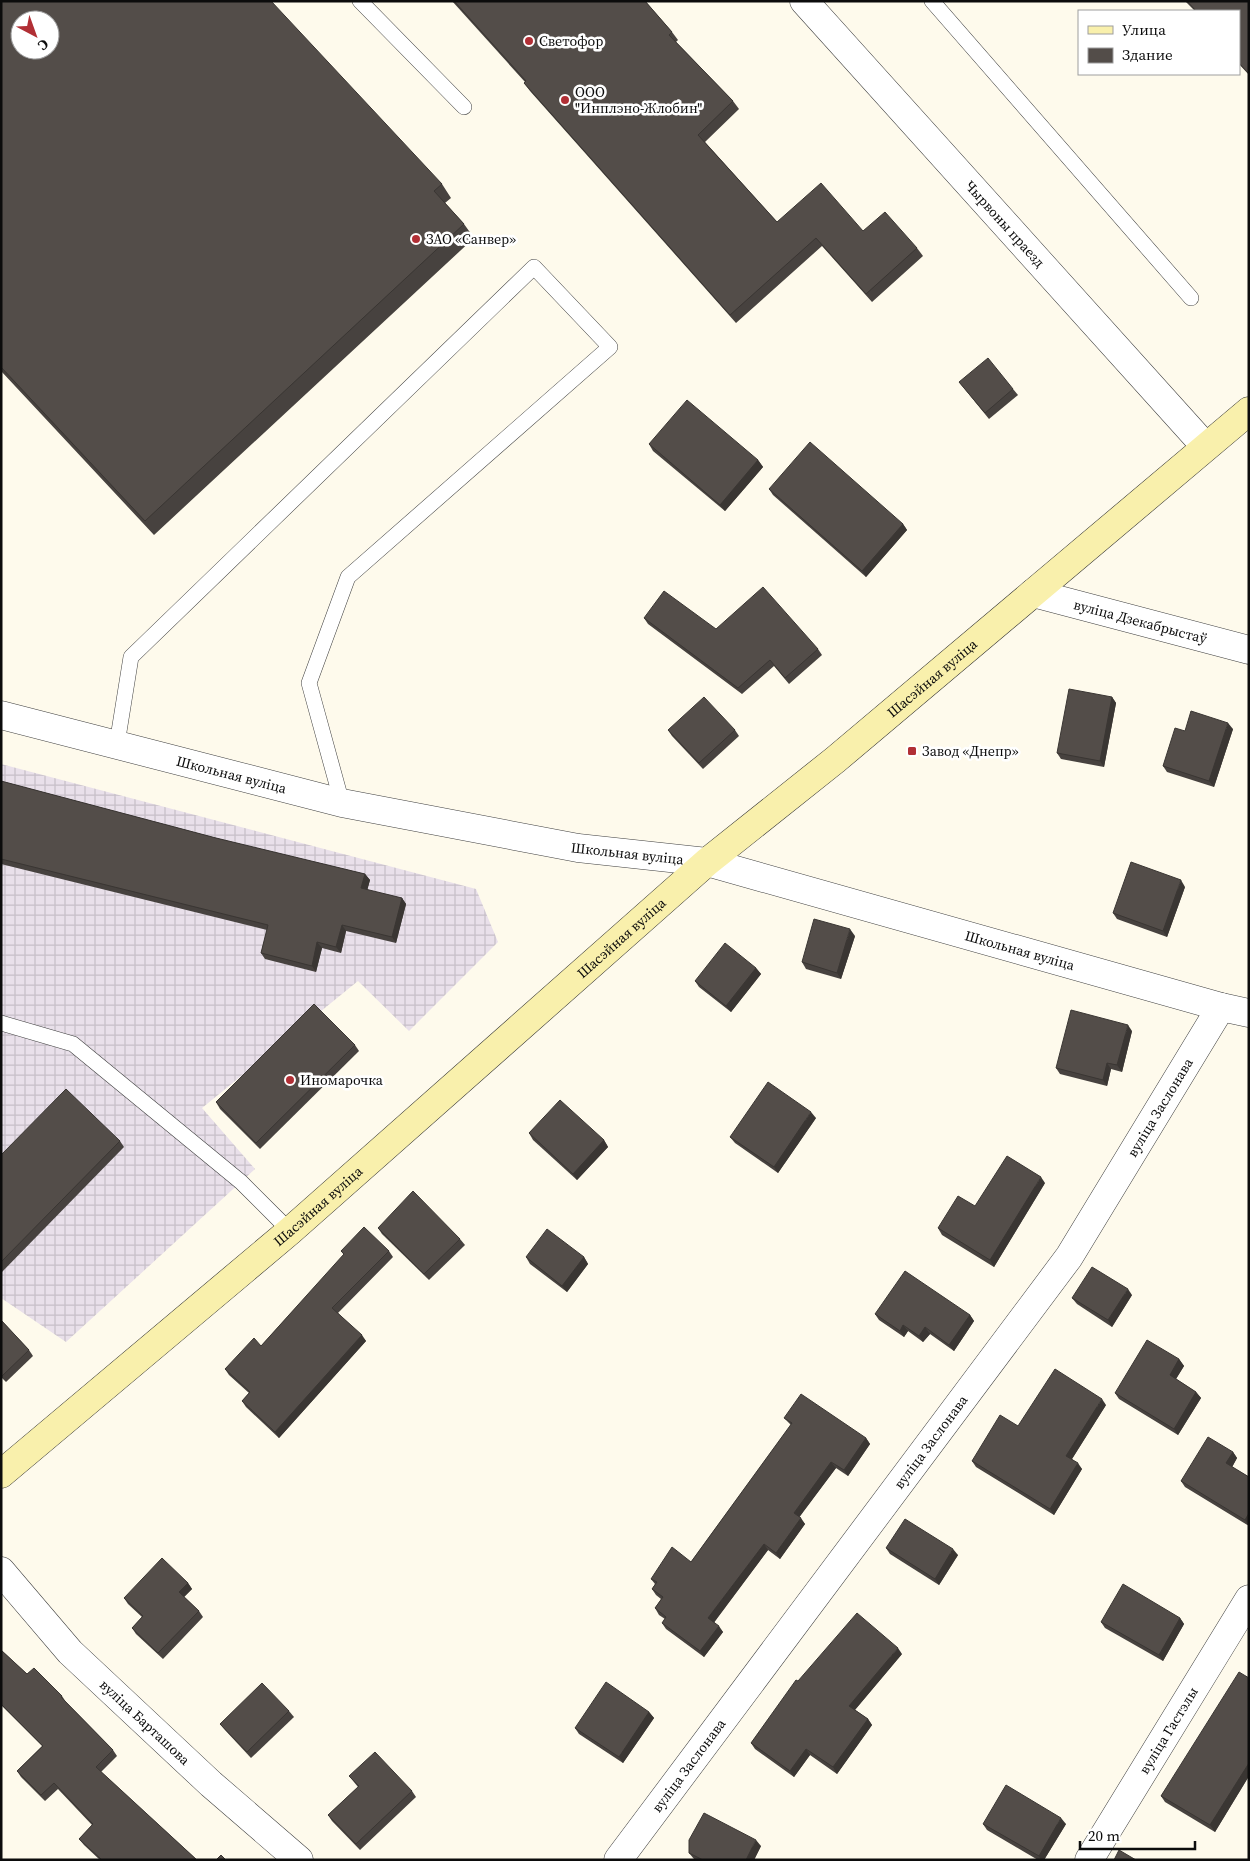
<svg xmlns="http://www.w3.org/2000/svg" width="1250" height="1861" font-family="'Source Serif 4',serif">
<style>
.industrial{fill:url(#industrial-grid)}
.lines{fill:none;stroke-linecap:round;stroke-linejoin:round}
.service-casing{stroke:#3f3f3f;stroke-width:16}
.minor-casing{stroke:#3f3f3f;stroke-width:29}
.tertiary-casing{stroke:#3f3f3f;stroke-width:29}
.secondary-casing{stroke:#2e2e2e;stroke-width:29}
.service{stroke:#fff;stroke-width:15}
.minor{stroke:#fff;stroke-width:28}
.tertiary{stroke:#fff;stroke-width:28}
.secondary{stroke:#f9f0ac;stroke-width:28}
.wall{fill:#47423f}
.shaded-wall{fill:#3a3633}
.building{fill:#534d49;stroke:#3a3633;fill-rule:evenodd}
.poi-dot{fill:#b12f35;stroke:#fff;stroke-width:2}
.labels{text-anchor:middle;stroke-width:5;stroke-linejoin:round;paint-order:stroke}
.poi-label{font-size:14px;fill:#0c0c0c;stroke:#fff;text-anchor:start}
.street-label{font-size:14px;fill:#0c0c0c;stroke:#fff}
</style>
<defs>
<pattern id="industrial-grid" width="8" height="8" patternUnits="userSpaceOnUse" patternTransform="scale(1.25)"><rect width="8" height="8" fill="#e9e0ea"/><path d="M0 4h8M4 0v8" fill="none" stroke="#c7bfc8"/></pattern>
</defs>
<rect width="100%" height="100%" fill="#fefaec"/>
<polygon class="industrial" points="1,764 476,889 498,942 409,1031 358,981 202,1108 255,1169 66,1342 1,1298"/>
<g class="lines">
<defs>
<g id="service">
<polyline points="360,1 464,107"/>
<polyline points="932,1 1191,298"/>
<polyline points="117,744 131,657 534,267 610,347 348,577 309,683 342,803"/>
<polyline points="1,1023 73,1044 241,1182 290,1231"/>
</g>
<g id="minor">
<path id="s1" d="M 1033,593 L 1249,650"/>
<path id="s2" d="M 707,862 L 1221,1007 L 1249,1013"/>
<path id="s3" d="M 1,1571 L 70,1652 L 211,1784 L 299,1860"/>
<path id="s4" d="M 618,1860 L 1069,1257 L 1221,1007"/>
<path id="s5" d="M 1089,1860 L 1249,1599"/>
</g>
<g id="tertiary">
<path id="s6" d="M 804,1 L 1205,446"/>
<path id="s7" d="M 1,715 L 342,803 L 578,848 L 707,862"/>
</g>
<g id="secondary">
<path id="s8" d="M 1,1474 L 290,1231 L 707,862 L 835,760 L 1249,411"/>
</g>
</defs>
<use href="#service" class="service-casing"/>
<use href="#minor" class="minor-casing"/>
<use href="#tertiary" class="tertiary-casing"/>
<use href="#secondary" class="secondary-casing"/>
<use href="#service" class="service"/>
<use href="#minor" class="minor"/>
<use href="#tertiary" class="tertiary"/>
<use href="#secondary" class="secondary"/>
</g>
<g class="wall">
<polygon points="1,1 442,184 451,198 445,203 464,224 474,238 154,535 1,371"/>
<polygon points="452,1 645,1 672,32 678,40 676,42 733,101 739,109 705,142 777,222 863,231 917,248 923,256 872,302 822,246 736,323 530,91 524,83 525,82"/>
<polygon points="1185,1 1249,1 1249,75 1239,64 1239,11 1195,11"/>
<polygon points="959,382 1013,389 1018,395 989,419"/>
<polygon points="649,444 758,460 763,467 725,511 653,451"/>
<polygon points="769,489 903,524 907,530 866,577 773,495"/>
<polygon points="644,618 716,629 818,649 822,655 789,684 774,666 742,694 648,624"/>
<polygon points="1112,697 1116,703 1104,767 1061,759 1057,753"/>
<polygon points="1233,729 1214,787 1167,772 1163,766 1185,731"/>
<polygon points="668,730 735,730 739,736 703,769 672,736"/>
<polygon points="1,781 216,838 365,874 370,880 367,890 402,898 406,904 396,943 346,931 341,953 322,948 316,972 265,959 261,953 267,930 1,864"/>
<polygon points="1185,887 1167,937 1117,919 1113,913"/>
<polygon points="855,936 841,979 806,969 802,962"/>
<polygon points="756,968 761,974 731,1012 699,987 695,981"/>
<polygon points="1132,1031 1122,1072 1111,1069 1107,1086 1060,1074 1056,1068"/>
<polygon points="355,1045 359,1051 260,1149 220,1109 216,1102"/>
<polygon points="816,1118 778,1173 735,1143 730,1137"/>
<polygon points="529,1133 604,1140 608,1147 577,1180 533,1140"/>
<polygon points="120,1141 124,1147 1,1273 1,1155"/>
<polygon points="1045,1183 994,1267 942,1235 938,1228 975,1206"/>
<polygon points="378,1228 460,1239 465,1245 429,1280 382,1234"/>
<polygon points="341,1251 389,1251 393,1257 338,1313 366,1341 279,1438 246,1407 242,1401 249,1393 229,1375 225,1369 261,1346 344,1255"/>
<polygon points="526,1257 584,1257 588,1264 567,1292 530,1264"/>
<polygon points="1132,1295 1112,1327 1077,1304 1072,1298"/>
<polygon points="875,1314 970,1315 974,1321 954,1351 930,1334 923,1342 908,1331 904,1337 879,1320"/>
<polygon points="1,1320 29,1350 33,1356 6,1382 1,1377"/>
<polygon points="1179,1359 1184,1366 1176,1379 1196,1392 1201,1398 1178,1435 1119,1399 1115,1393"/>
<polygon points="1106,1405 1072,1459 1082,1469 1054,1515 976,1467 972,1461 1018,1426"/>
<polygon points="784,1418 866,1438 870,1444 848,1476 836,1468 799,1517 805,1524 780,1559 768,1550 714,1622 723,1632 704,1657 666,1629 662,1623 665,1619 659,1615 655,1608 661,1599 656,1595 652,1589 655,1584 651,1579 691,1562 791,1425"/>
<polygon points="1233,1452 1237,1458 1232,1467 1249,1477 1249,1526 1185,1487 1181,1481"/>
<polygon points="886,1548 958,1555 939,1585 890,1554"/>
<polygon points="188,1583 192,1589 184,1597 199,1611 203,1617 163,1659 136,1634 132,1628 142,1617 128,1604 124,1598"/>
<polygon points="1180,1618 1184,1624 1163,1661 1105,1628 1101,1622"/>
<polygon points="1,1650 27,1674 62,1696 66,1702 113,1750 117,1756 101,1772 197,1860 100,1860 84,1845 79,1839 92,1825 58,1789 45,1801 21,1777 17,1771 42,1746 1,1705"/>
<polygon points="902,1654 855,1710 868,1719 872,1725 837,1774 810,1755 794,1777 755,1749 751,1743 798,1681"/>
<polygon points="1249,1678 1249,1776 1215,1832 1165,1802 1161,1796"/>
<polygon points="289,1711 294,1717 251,1758 225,1730 220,1724"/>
<polygon points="649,1712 654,1718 623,1763 579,1734 575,1728"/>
<polygon points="349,1776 412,1791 416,1797 360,1850 332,1821 328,1815 358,1787"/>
<polygon points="983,1824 1066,1824 1044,1860 1038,1860 987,1830"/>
<polygon points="761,1846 754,1860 695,1860 694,1859 689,1853"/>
</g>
<g class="shaded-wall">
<polygon points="758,460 763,467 725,511 720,505"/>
<polygon points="903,524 907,530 866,577 862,571"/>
<polygon points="1112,697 1116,703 1104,767 1100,761"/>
<polygon points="1228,723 1233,729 1214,787 1209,781"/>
<polygon points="365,874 370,880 366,895 361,888"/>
<polygon points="1181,880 1185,887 1167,937 1163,931"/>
<polygon points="402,898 406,904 396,943 392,937"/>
<polygon points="342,925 346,931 341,953 336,947"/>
<polygon points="850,929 855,936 841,979 837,973"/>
<polygon points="317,942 322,948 316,972 312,966"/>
<polygon points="756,968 761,974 731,1012 726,1006"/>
<polygon points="1128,1025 1132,1031 1122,1072 1117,1065"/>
<polygon points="1107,1063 1111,1069 1107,1086 1103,1080"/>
<polygon points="811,1112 816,1118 778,1173 774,1167"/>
<polygon points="604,1140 608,1147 577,1180 573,1174"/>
<polygon points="1041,1177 1045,1183 994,1267 990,1260"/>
<polygon points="584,1257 588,1264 567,1292 562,1286"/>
<polygon points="1128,1289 1132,1295 1112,1327 1108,1320"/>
<polygon points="970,1315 974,1321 954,1351 949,1345"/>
<polygon points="903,1325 908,1331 904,1337 900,1331"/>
<polygon points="925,1327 930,1334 923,1342 919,1336"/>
<polygon points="362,1335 366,1341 279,1438 275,1432"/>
<polygon points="1179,1359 1184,1366 1174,1382 1170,1375"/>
<polygon points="1196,1392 1201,1398 1178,1435 1174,1429"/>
<polygon points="1102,1399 1106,1405 1070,1462 1066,1456"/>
<polygon points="866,1438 870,1444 848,1476 844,1470"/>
<polygon points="1233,1452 1237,1458 1231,1469 1226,1463"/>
<polygon points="831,1462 836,1468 798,1519 794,1513"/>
<polygon points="1078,1463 1082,1469 1054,1515 1050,1509"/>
<polygon points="1249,1513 1249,1526 1245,1520"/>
<polygon points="801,1518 805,1524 780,1559 776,1553"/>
<polygon points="764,1544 768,1550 713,1624 708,1618"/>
<polygon points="953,1549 958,1555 939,1585 935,1579"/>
<polygon points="188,1583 192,1589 183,1598 179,1592"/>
<polygon points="1180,1618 1184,1624 1163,1661 1159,1655"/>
<polygon points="719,1626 723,1632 704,1657 700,1651"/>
<polygon points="898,1648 902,1654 853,1712 849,1706"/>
<polygon points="649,1712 654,1718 623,1763 619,1757"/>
<polygon points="868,1719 872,1725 837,1774 833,1767"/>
<polygon points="806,1749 810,1755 794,1777 790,1771"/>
<polygon points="1249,1763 1249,1776 1215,1832 1210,1825"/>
<polygon points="1061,1818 1066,1824 1044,1860 1041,1860 1039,1856"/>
<polygon points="756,1840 761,1846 754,1860 746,1860"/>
</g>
<g class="building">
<path d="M 1,1 L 271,1 L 442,184 L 434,191 L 464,224 L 145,521 L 1,367 ZM 20,20 L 50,20 L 50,50 L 20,50 Z"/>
<polygon points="454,1 645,1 672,32 669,35 733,101 698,135 777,222 821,183 863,231 885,212 917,248 866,294 816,238 730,315 524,83 526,81"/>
<polygon points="1187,1 1249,1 1249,74 1239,63 1239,11 1196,11"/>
<polygon points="988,358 1013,389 985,413 959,382"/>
<polygon points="687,400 758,460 720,505 649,444"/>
<polygon points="810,442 903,524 862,571 769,489"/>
<polygon points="763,587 818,649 785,678 770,660 738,688 644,618 664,591 716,629"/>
<polygon points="1069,689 1112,697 1100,761 1057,753"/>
<polygon points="704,697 735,730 699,763 668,730"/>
<polygon points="1191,711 1228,723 1209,781 1163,766 1175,728 1185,731"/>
<polygon points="1,781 216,838 365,874 361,888 402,898 392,937 342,925 336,947 317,942 312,966 261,953 268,925 1,859"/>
<polygon points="1131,862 1181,880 1163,931 1113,913"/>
<polygon points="814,919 850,929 837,973 802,962"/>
<polygon points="725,943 756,968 726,1006 695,981"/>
<polygon points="314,1004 355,1045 256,1143 216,1102"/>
<polygon points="1071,1010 1128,1025 1117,1065 1107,1063 1103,1080 1056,1068"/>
<polygon points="768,1082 811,1112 774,1167 730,1137"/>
<polygon points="66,1089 120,1141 1,1262 1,1155"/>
<polygon points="560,1100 604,1140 573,1174 529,1133"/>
<polygon points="1007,1156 1041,1177 990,1260 938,1228 958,1196 975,1206"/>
<polygon points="413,1191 460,1239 424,1274 378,1228"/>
<polygon points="364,1227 389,1251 332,1308 362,1335 275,1432 242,1401 250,1392 225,1369 254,1338 261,1346 344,1254 341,1251"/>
<polygon points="547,1229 584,1257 562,1286 526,1257"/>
<polygon points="1092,1267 1128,1289 1108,1320 1072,1298"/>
<polygon points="905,1271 970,1315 949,1345 925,1327 919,1336 903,1325 900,1331 875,1314"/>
<polygon points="1,1320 29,1350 2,1376 1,1376"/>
<polygon points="1147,1340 1179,1359 1170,1375 1196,1392 1174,1429 1115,1393"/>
<polygon points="1055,1369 1102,1399 1066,1456 1078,1463 1050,1509 972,1461 1000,1415 1018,1426"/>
<polygon points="801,1394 866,1438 844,1470 831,1462 794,1513 801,1518 776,1553 764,1544 708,1618 719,1626 700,1651 662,1623 666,1617 655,1608 663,1597 652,1589 657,1582 651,1579 672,1547 691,1562 792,1423 784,1418"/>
<polygon points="1208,1437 1233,1452 1226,1463 1249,1477 1249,1513 1245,1520 1181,1481"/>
<polygon points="905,1519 953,1549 935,1579 886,1548"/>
<polygon points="162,1558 188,1583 179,1592 199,1611 158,1653 132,1628 143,1616 124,1598"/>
<polygon points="1123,1584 1180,1618 1159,1655 1101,1622"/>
<polygon points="857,1613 898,1648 849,1706 868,1719 833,1767 806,1749 790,1771 751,1743 796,1680 798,1681"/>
<polygon points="1,1650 27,1674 34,1668 62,1696 61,1697 113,1750 96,1767 197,1860 102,1860 79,1839 93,1824 54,1783 41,1795 17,1771 43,1746 1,1704"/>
<polygon points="1239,1672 1249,1678 1249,1763 1210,1825 1161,1796"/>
<polygon points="606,1682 649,1712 619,1757 575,1728"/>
<polygon points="262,1683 289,1711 247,1752 220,1724"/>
<polygon points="375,1752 412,1791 356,1844 328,1815 359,1786 349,1776"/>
<polygon points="1006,1785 1061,1818 1039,1856 983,1824"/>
<polygon points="704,1813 756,1840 746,1860 703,1860 689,1853 689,1840"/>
<polygon points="1119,1850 1136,1860 1114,1860"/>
<polygon points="221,1855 226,1860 216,1860"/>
</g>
<g class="poi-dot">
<circle cx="529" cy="41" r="5"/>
<circle cx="565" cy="100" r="5"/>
<circle cx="416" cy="239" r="5"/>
<rect x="907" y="746" width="10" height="10" rx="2.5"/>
<circle cx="290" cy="1080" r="5"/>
</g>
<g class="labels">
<g class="poi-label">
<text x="539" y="46">Светофор</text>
<text x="575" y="97">ООО<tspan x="575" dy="16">"Инплэно-Жлобин"</tspan></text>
<text x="426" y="244">ЗАО «Санвер»</text>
<text x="922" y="756">Завод «Днепр»</text>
<text x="300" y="1085">Иномарочка</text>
</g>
<g class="street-label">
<text dy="5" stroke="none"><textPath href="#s6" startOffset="300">Чырвоны праезд</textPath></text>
<text dy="5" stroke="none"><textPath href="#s1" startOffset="111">вуліца Дзекабрыстаў</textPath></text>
<text dy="5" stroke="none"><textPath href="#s8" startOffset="1225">Шасэйная вуліца</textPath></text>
<text dy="5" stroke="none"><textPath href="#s7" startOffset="238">Школьная вуліца</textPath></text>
<text dy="5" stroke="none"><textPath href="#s7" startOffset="642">Школьная вуліца</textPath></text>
<text dy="5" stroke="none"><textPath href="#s8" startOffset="820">Шасэйная вуліца</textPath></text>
<text dy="5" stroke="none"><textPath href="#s2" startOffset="325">Школьная вуліца</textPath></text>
<text dy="5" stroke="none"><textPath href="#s4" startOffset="928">вуліца Заслонава</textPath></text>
<text dy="5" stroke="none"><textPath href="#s8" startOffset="415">Шасэйная вуліца</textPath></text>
<text dy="5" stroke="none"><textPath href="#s4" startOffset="522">вуліца Заслонава</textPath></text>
<text dy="5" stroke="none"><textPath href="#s3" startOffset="209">вуліца Барташова</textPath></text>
<text dy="5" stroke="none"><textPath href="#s5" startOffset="152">вуліца Гастэлы</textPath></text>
<text dy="5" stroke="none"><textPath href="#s4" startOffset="118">вуліца Заслонава</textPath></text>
</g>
</g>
<rect width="1250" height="1861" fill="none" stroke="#0c0c0c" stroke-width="5"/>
<rect x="1078" y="10" width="162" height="65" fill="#ffffff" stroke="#9e9e9e"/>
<rect x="1088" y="26" width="25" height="8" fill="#f9f0ac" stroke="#9e9e9e"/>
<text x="1122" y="35" font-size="15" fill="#0c0c0c">Улица</text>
<rect x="1088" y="48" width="25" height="15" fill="#534d49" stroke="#9e9e9e"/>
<text x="1122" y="60" font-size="15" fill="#0c0c0c">Здание</text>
<g transform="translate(35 35) rotate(139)"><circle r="24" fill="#ffffff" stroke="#9e9e9e"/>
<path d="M0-4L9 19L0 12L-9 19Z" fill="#b12f35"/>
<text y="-8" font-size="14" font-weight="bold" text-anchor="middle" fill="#0c0c0c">С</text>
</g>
<path d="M1080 1841v8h115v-8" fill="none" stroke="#0c0c0c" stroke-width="2.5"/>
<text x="1088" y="1841" font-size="15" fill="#0c0c0c" stroke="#ffffff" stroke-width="4" paint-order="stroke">20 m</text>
</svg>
